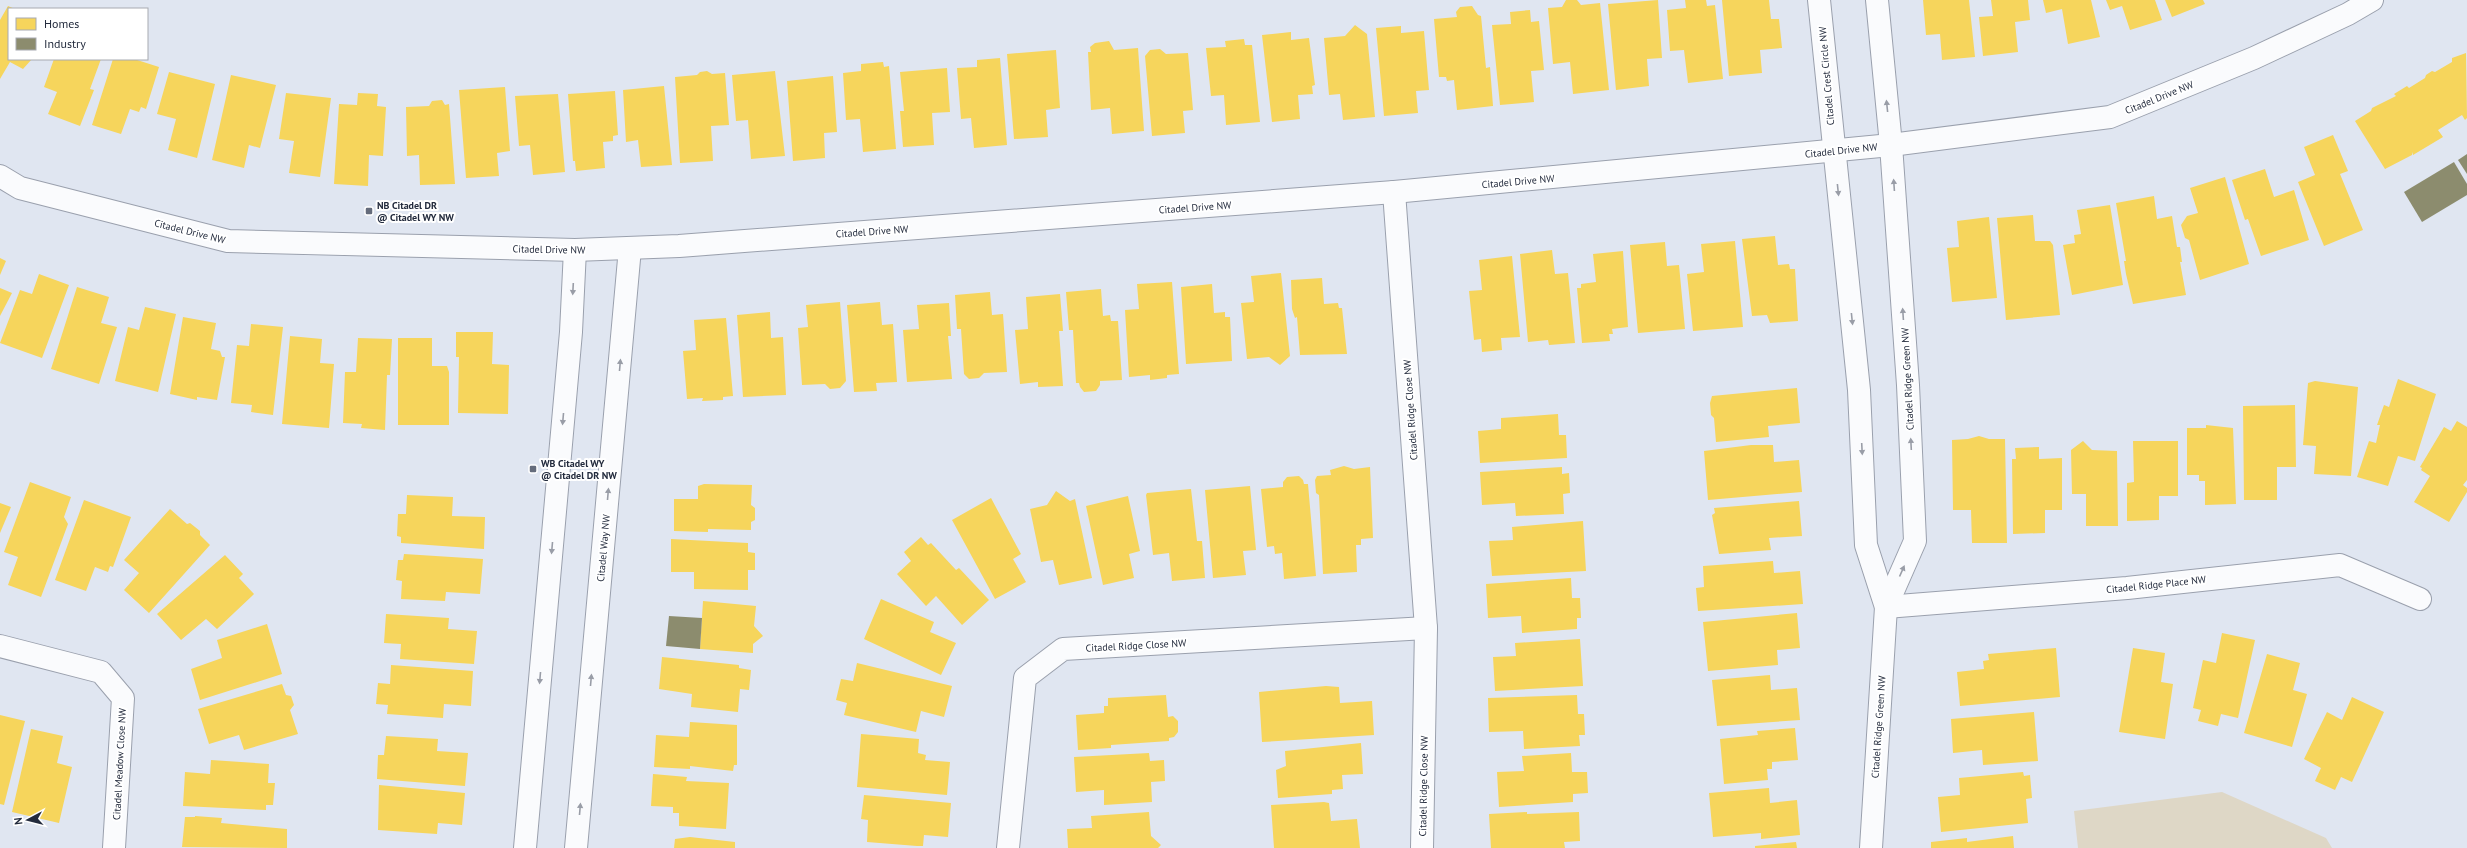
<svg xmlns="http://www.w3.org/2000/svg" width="2467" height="848" font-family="'PT Sans',sans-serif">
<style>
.green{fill:#ded7c6}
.homes{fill:#f6d55c}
.industry{fill:#8c8c6e}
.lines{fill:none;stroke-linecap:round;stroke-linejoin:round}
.minor-casing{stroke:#9aa0ad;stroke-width:24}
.minor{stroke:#fafbfd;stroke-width:22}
.oneway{fill:#999da7}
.poi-dot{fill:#656c7c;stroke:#fff;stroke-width:1.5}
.labels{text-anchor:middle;stroke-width:4;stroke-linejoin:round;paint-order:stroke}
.street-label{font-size:10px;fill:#232b3d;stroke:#fff}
.poi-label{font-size:10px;font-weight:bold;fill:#232b3d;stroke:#fff;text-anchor:start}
</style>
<rect width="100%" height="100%" fill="#e0e6f1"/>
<polygon class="green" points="2222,792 2326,838 2332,848 2078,848 2074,811"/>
<g class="homes">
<polygon points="1566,0 1577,0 1581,5 1600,3 1609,90 1573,94 1570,62 1553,64 1548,8 1562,7"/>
<polygon points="1658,0 1662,58 1647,59 1649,86 1616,90 1608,4"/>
<polygon points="1685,0 1706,0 1707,6 1715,5 1723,79 1688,83 1684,50 1670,51 1667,10 1686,8"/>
<polygon points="1722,0 1769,0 1771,19 1779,19 1782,48 1760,50 1762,73 1729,76"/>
<polygon points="1923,0 1969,0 1975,57 1942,60 1940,34 1926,35"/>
<polygon points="1991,0 2028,0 2030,20 2015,22 2018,52 1983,56 1979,17 1993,16"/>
<polygon points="2043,0 2091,0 2100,37 2068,44 2062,9 2046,13"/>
<polygon points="2106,0 2155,0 2162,20 2130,30 2122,6 2110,10"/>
<polygon points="2165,0 2203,0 2205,4 2172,17"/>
<polygon points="8,6 15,9 9,9 9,59 32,59 23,69 10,62 0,79 0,20"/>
<polygon points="1472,6 1478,15 1481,16 1486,68 1490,67 1493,106 1457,110 1454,80 1447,81 1446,77 1439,77 1434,19 1457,17 1456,12 1460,7"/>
<polygon points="1530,10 1531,22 1539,21 1544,70 1531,71 1534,102 1500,105 1492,25 1511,24 1510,12"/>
<polygon points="1355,25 1367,34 1375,117 1343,120 1340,94 1329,95 1324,38 1345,36"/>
<polygon points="1401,26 1401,33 1424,31 1429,90 1416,91 1418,113 1384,116 1376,28"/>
<polygon points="1291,32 1291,40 1309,38 1315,85 1312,86 1313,94 1298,95 1300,119 1272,122 1262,35"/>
<polygon points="1244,39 1245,45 1252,45 1260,122 1226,125 1224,95 1211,96 1206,48 1226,47 1225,41"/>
<polygon points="1109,41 1114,50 1138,48 1144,131 1112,134 1110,108 1091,110 1088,52 1091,52 1090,47 1095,43"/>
<polygon points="1160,49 1166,54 1188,53 1193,110 1183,111 1185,133 1152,136 1145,56 1150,50"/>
<polygon points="1056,50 1060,108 1046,110 1048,137 1014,139 1007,54"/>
<polygon points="2466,53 2467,118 2465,120 2462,115 2438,130 2443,137 2413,155 2412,152 2412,155 2385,169 2355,121 2371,111 2372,108 2396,96 2394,94 2407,86 2409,88 2425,78 2426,75 2432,71 2435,72 2452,62 2452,58"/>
<polygon points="1000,58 1007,145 974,148 971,118 961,119 957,68 977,67 977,60"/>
<polygon points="54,59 101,59 90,89 94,90 80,126 48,114 57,92 44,87"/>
<polygon points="113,59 134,59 159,67 146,109 141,107 139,112 130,109 121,134 92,125"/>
<polygon points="883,62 884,67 889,66 896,149 863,152 860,119 846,120 843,73 861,71 861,64"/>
<polygon points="947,68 950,112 932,113 934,145 903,147 900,111 904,111 900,72"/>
<polygon points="707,71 712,74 725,73 729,125 711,126 713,161 680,163 675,77 697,75 700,72"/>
<polygon points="775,71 785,156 751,159 748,120 736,121 732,75"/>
<polygon points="169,72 215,84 197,158 168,150 176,119 157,114"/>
<polygon points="231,75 276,85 260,148 249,145 244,168 212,160"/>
<polygon points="833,76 837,132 824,133 825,158 793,161 787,81"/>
<polygon points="664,86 672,165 641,167 638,140 626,142 623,90"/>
<polygon points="505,87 510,151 497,153 499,176 466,178 459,90"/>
<polygon points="615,91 618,135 613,136 613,141 603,142 605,168 576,171 575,161 573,161 568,94"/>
<polygon points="286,93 331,98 320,177 289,173 294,141 279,139"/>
<polygon points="358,93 378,94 377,106 386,107 383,156 369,155 368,186 334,184 339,104 357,105"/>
<polygon points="558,94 565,172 533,175 530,145 519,146 515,96"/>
<polygon points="442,100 445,105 449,104 455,184 420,185 419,155 407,156 406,107 429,106 432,101"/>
<polygon points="2333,135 2348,171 2340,174 2363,230 2324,246 2298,182 2315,175 2304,147"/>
<polygon points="2265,169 2274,197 2294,190 2309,240 2261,256 2248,219 2245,220 2232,180"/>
<polygon points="2225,177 2249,264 2200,280 2189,240 2185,238 2181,225 2187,216 2198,213 2190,188"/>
<polygon points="2154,196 2157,219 2172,216 2177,247 2180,247 2182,262 2180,262 2186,295 2133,304 2126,274 2124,261 2126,261 2116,203"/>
<polygon points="2110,205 2123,285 2072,295 2063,245 2075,243 2074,235 2081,234 2077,210"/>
<polygon points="2033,215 2035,241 2050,241 2053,245 2060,315 2006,320 1997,218"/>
<polygon points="1989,217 1997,298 1952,302 1947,248 1959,247 1957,221"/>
<polygon points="1775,236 1778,265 1789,264 1790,269 1795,269 1798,321 1770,323 1767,315 1752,316 1742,239"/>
<polygon points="1735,241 1743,327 1693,331 1687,274 1704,272 1701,244"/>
<polygon points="1665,242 1667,266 1679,265 1685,329 1638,333 1630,245"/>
<polygon points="1552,250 1555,274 1568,273 1575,343 1549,345 1548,340 1528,342 1520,254"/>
<polygon points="1623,251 1628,327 1612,329 1613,334 1609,334 1610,341 1582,343 1577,288 1581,288 1581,284 1596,282 1593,254"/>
<polygon points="1512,256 1520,337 1501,338 1502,350 1482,352 1481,339 1474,340 1469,291 1482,290 1479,260"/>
<polygon points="0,258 6,261 0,275"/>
<polygon points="1281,273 1290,356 1280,365 1269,357 1247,359 1241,303 1254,302 1251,276"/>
<polygon points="39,274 69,285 42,358 0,343 20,290 32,294"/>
<polygon points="1322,278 1324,304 1338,303 1339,308 1342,308 1347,354 1300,355 1297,317 1295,318 1292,309 1291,280"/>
<polygon points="1172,282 1179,374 1167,375 1167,378 1150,380 1150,375 1129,377 1125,310 1139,309 1137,284"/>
<polygon points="1212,284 1214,313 1225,312 1225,317 1230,317 1232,361 1186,364 1181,287"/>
<polygon points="77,287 109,297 101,323 117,327 99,384 51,369"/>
<polygon points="0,288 12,293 0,316"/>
<polygon points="1101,289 1103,316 1110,315 1111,321 1118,321 1122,380 1100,381 1100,385 1096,391 1084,392 1080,387 1079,383 1076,383 1073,330 1069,330 1066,292"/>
<polygon points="990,292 992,315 1003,314 1007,372 984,373 979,378 969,379 964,374 961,329 957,329 955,295"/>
<polygon points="1060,294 1063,331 1059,331 1063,386 1038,387 1038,382 1020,384 1015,330 1028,329 1026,297"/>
<polygon points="840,302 846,381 840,388 830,389 825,384 802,385 798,328 808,327 806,305"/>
<polygon points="880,302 882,325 893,324 897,382 876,383 877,391 854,392 847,305"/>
<polygon points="949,303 951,336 948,336 952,379 907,382 903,330 919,329 917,305"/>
<polygon points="145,307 176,314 158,392 115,381 128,327 139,330"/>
<polygon points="770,312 771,338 783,337 786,395 743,397 737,315"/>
<polygon points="183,317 216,323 211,349 220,351 222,357 225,357 217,400 197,397 197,400 170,394"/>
<polygon points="726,318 733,396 723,397 723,400 702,401 703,398 687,399 683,351 696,350 694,320"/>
<polygon points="251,324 283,327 273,415 251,412 252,405 231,403 237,345 249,346"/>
<polygon points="456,332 493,332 492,364 509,365 508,414 458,413 459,357 456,357"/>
<polygon points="290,336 322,339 320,363 334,364 329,428 282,424"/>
<polygon points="358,338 392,339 390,375 387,375 385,430 361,428 362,424 343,423 345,372 356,372"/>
<polygon points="398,338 432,338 432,366 447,366 449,372 449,425 398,425"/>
<polygon points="2398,379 2436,394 2415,461 2398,456 2388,486 2357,477 2369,441 2376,443 2380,425 2377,425 2384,405 2389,407"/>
<polygon points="2315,381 2358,387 2351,476 2314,474 2316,446 2303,445 2308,383"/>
<polygon points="1797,388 1800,423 1768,426 1769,437 1716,442 1714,418 1711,415 1710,403 1712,396"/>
<polygon points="2295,405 2296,467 2277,467 2277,500 2244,500 2243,406"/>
<polygon points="1558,414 1559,435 1566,435 1567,458 1480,463 1478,431 1501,429 1501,418"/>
<polygon points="2457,421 2467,427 2467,480 2463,485 2467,488 2467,492 2449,522 2414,502 2430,476 2421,470 2422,468 2420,467 2444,427 2451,431"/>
<polygon points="2206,425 2233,428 2236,504 2205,505 2205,481 2199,481 2199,475 2187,475 2187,428 2206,428"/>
<polygon points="1979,436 1989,439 2005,439 2007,543 1972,543 1971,510 1953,510 1952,440 1968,439"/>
<polygon points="2083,441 2092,450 2117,451 2118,526 2086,526 2086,494 2072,494 2071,450"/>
<polygon points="2133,441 2178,441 2178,496 2159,496 2159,520 2127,521 2127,483 2134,482"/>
<polygon points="1751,445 1773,445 1774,462 1799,460 1802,492 1708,500 1704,451"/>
<polygon points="2039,447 2039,459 2062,458 2062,510 2045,510 2045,533 2013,534 2012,459 2016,459 2015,448"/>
<polygon points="1344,466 1354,469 1370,467 1373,538 1361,539 1361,545 1356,545 1357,572 1323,574 1319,495 1316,493 1315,480 1317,476 1331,475 1330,470"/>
<polygon points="1562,467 1562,474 1569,473 1570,493 1563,494 1564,514 1516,516 1515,503 1482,505 1480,472"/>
<polygon points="1299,476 1303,480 1304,484 1308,484 1316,576 1284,579 1282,553 1275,554 1274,546 1267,547 1261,489 1283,487 1283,482 1287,477"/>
<polygon points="30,482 71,497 64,517 68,524 41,597 8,585 18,557 4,552"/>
<polygon points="704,484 752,485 751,505 755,508 755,520 751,522 751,530 708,529 708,532 674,531 674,499 698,499 698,486"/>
<polygon points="1250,486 1256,550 1243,551 1246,575 1213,578 1205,490"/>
<polygon points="1191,489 1197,541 1202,541 1205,578 1172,581 1169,553 1153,555 1146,495 1147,493"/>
<polygon points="1056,491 1070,501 1075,499 1092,578 1059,585 1053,560 1041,562 1030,509 1047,505"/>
<polygon points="407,495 453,497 452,516 485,517 484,549 401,543 401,537 397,536 398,514 406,514"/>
<polygon points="1128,496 1140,551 1129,554 1134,578 1103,585 1086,506"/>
<polygon points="991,498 1021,554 1013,559 1026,582 995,599 952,520"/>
<polygon points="84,500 131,517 113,567 110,566 108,572 95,567 86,591 55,580"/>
<polygon points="1799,501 1802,536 1769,538 1771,550 1719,554 1712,515 1715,513 1714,508"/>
<polygon points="0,503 11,507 0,533"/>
<polygon points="170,509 187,524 190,523 200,531 200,535 210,545 149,613 124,590 139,573 124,560"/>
<polygon points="1583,521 1586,571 1492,576 1489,541 1513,540 1512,527"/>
<polygon points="921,537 928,545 931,543 956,570 959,568 989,600 962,625 936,596 926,606 897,574 911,561 904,552"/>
<polygon points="671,539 748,543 748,552 755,553 755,570 748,570 748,590 694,589 694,572 671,572"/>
<polygon points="404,554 483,559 480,594 446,592 445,601 401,599 402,581 396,580 398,560 403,560"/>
<polygon points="225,555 243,574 239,578 254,594 252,596 217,629 206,619 181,640 157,614"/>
<polygon points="1773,561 1774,573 1800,571 1803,604 1698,611 1696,588 1704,587 1703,566"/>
<polygon points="1571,578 1572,598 1580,598 1581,618 1577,618 1577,629 1522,633 1521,616 1488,618 1486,584"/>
<polygon points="881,599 934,622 930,632 956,643 941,675 864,639"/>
<polygon points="703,601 756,606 754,626 763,636 753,644 753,653 700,649"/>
<polygon points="1797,613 1800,648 1777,650 1778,665 1708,671 1703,622"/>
<polygon points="386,614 449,618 448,629 477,631 474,664 400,659 401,644 384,643"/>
<polygon points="267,624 282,674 200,700 191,669 222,658 217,640"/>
<polygon points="2222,633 2255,640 2238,718 2221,714 2218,726 2198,721 2201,710 2193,708 2203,660 2216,663"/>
<polygon points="1580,639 1583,686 1495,691 1493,657 1516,656 1515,643"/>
<polygon points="2056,648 2060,697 1960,706 1957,672 1984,669 1983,661 1989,660 1988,654"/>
<polygon points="2133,648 2165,653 2161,682 2173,684 2165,739 2119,732"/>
<polygon points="2267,654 2300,663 2293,690 2307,694 2292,747 2244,733"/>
<polygon points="662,657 739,665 739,668 751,670 749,690 740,689 738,712 691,707 692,694 659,689"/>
<polygon points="857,663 952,686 944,717 921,711 916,732 844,715 847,703 836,700 841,679 853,681"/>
<polygon points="391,665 473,671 471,706 444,704 443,718 387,714 388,705 376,704 378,683 390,684"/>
<polygon points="1770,675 1771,690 1797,688 1800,720 1717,726 1712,680"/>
<polygon points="282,684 286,695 291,696 294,705 290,710 298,734 244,750 239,735 209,744 198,709"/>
<polygon points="1326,686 1339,687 1340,703 1372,701 1374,735 1262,742 1259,692"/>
<polygon points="1166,695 1168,717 1173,716 1178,721 1178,732 1174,737 1169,738 1169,741 1111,745 1111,748 1078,750 1076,715 1104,713 1104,706 1108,706 1108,698"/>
<polygon points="1577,695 1578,714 1584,714 1585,735 1579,735 1580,746 1524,749 1523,731 1489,732 1488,698"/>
<polygon points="2352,697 2384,712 2352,782 2341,777 2335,790 2315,781 2321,768 2304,759 2327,712 2342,720"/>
<polygon points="2034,712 2038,761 1983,765 1982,750 1953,753 1951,719"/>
<polygon points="0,715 25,721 4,805 0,804"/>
<polygon points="690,722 737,725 737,765 734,765 733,771 690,766 690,769 654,767 656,735 689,737"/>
<polygon points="1795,728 1798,760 1772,762 1772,769 1767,769 1768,780 1724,784 1720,739 1758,735 1757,731"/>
<polygon points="31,729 63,736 57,763 72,767 59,823 12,812"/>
<polygon points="861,734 919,739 918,753 926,755 925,760 950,762 947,795 857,787"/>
<polygon points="386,736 438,739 437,751 468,753 465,786 377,779 378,755 384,755"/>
<polygon points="1361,743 1363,774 1342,775 1343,789 1332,790 1332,794 1278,798 1276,770 1286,766 1285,751"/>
<polygon points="1149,753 1150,761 1164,760 1165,781 1151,782 1152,802 1104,805 1104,790 1076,792 1074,757"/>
<polygon points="1571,753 1572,772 1587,772 1588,793 1573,794 1573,802 1499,807 1497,772 1524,771 1522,756"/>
<polygon points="211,760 269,764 268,783 275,783 273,805 266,805 266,810 183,806 185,772 210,774"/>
<polygon points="2023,772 2024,776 2030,775 2032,798 2026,799 2028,823 1941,832 1938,797 1960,795 1959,778"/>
<polygon points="653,774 687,777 686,781 729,783 726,829 679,826 679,813 673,813 673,807 651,806"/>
<polygon points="379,785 465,793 462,825 438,823 437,834 378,830"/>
<polygon points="1769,788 1770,803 1797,800 1800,835 1761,839 1761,833 1713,837 1709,793"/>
<polygon points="864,795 951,803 948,837 924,835 923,846 917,846 867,842 868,820 861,819"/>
<polygon points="1324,802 1329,803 1331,821 1357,819 1360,848 1274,848 1271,805"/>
<polygon points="1149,812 1151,836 1161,845 1158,848 1068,848 1067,829 1092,828 1091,816"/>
<polygon points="1527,812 1527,814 1579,812 1580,841 1564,842 1565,848 1491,848 1489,814"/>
<polygon points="195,816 222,818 221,823 287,829 287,848 182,847 185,817 195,817"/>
<polygon points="2013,836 2014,848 1931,848 1931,842 1967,838 1967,842"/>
<polygon points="690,837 735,842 735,848 674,848 675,839"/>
<polygon points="1796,842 1797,848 1755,848 1755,846"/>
</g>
<g class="industry">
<polygon points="2467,154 2467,174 2458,160"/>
<polygon points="2454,162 2467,184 2467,195 2422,222 2404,192"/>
<polygon points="669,616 702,618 700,649 666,646"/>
</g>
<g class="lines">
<defs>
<g id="minor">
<polyline points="1819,0 1859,390 1866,545 1886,607"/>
<polyline points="0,176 20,188 228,241 575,250 679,246 1394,192 1891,145 2110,117 2254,58 2348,14 2372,0"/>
<polyline points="1394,192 1426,628 1422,848"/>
<polyline points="1886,607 2127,588 2340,565 2420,599"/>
<polyline points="0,646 101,672 123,698 114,848"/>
<polyline points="525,848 571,332 575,250"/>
<polyline points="576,848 630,248"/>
<polyline points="1008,848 1025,678 1063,649 1426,628"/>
<polyline points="1871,848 1886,607 1915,541 1908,385 1891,145 1877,0"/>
</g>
</defs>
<use href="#minor" class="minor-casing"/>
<use href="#minor" class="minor"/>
</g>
<defs><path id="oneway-solid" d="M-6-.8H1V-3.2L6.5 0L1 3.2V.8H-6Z"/></defs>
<g class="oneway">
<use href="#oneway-solid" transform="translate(1887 106) rotate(-96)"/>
<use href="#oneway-solid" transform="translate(1894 185) rotate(-94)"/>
<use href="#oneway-solid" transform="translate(1838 190) rotate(84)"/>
<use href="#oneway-solid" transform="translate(573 289) rotate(93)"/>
<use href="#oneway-solid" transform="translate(1903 314) rotate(-94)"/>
<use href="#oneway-solid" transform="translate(1852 319) rotate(84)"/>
<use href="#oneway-solid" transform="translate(620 365) rotate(-85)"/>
<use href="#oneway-solid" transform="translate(563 419) rotate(95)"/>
<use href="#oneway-solid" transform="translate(1911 444) rotate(-93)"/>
<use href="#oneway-solid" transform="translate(1862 449) rotate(87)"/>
<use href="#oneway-solid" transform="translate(608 494) rotate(-85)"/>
<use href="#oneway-solid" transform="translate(552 548) rotate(95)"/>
<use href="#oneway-solid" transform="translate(1902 571) rotate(-66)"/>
<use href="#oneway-solid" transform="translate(540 678) rotate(95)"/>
<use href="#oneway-solid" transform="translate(591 680) rotate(-85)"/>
<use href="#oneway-solid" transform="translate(580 809) rotate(-85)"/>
</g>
<g class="poi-dot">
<rect x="365" y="207" width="8" height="8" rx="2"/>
<rect x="529" y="465" width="8" height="8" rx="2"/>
</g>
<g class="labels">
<g class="street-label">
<text transform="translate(1826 76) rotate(-95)" y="4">Citadel Crest Circle NW</text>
<text transform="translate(2159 97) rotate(-22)" y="4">Citadel Drive NW</text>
<text transform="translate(1841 150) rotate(-6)" y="4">Citadel Drive NW</text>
<text transform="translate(1518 181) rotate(-5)" y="4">Citadel Drive NW</text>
<text transform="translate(1195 207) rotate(-4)" y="4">Citadel Drive NW</text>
<text transform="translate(190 231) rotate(14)" y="4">Citadel Drive NW</text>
<text transform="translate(872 231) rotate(-4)" y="4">Citadel Drive NW</text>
<text transform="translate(549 249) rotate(1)" y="4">Citadel Drive NW</text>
<text transform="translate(1907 379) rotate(-93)" y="4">Citadel Ridge Green NW</text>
<text transform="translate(1410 410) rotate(-94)" y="4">Citadel Ridge Close NW</text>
<text transform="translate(603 548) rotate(-85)" y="4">Citadel Way NW</text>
<text transform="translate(2156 584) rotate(-6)" y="4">Citadel Ridge Place NW</text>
<text transform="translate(1136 645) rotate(-3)" y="4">Citadel Ridge Close NW</text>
<text transform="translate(1878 727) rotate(-86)" y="4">Citadel Ridge Green NW</text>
<text transform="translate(119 764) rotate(-87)" y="4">Citadel Meadow Close NW</text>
<text transform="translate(1423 786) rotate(-89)" y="4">Citadel Ridge Close NW</text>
</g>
<g class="poi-label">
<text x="377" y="209">NB Citadel DR<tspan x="377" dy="12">@ Citadel WY NW</tspan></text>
<text x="541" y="467">WB Citadel WY<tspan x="541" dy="12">@ Citadel DR NW</tspan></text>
</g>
</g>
<rect x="8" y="8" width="140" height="52" fill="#ffffff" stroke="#a7aab1"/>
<rect x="16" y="18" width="20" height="12" fill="#f6d55c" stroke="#a7aab1"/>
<text x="44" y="28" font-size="12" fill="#232b3d">Homes</text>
<rect x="16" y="38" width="20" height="12" fill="#8c8c6e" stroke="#a7aab1"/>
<text x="44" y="48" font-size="12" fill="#232b3d">Industry</text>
<g transform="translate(28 820) rotate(263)" stroke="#ffffff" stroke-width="3" paint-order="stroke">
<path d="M0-3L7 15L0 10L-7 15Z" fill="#232b3d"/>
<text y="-6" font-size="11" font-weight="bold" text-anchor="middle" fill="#232b3d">N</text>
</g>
</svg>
